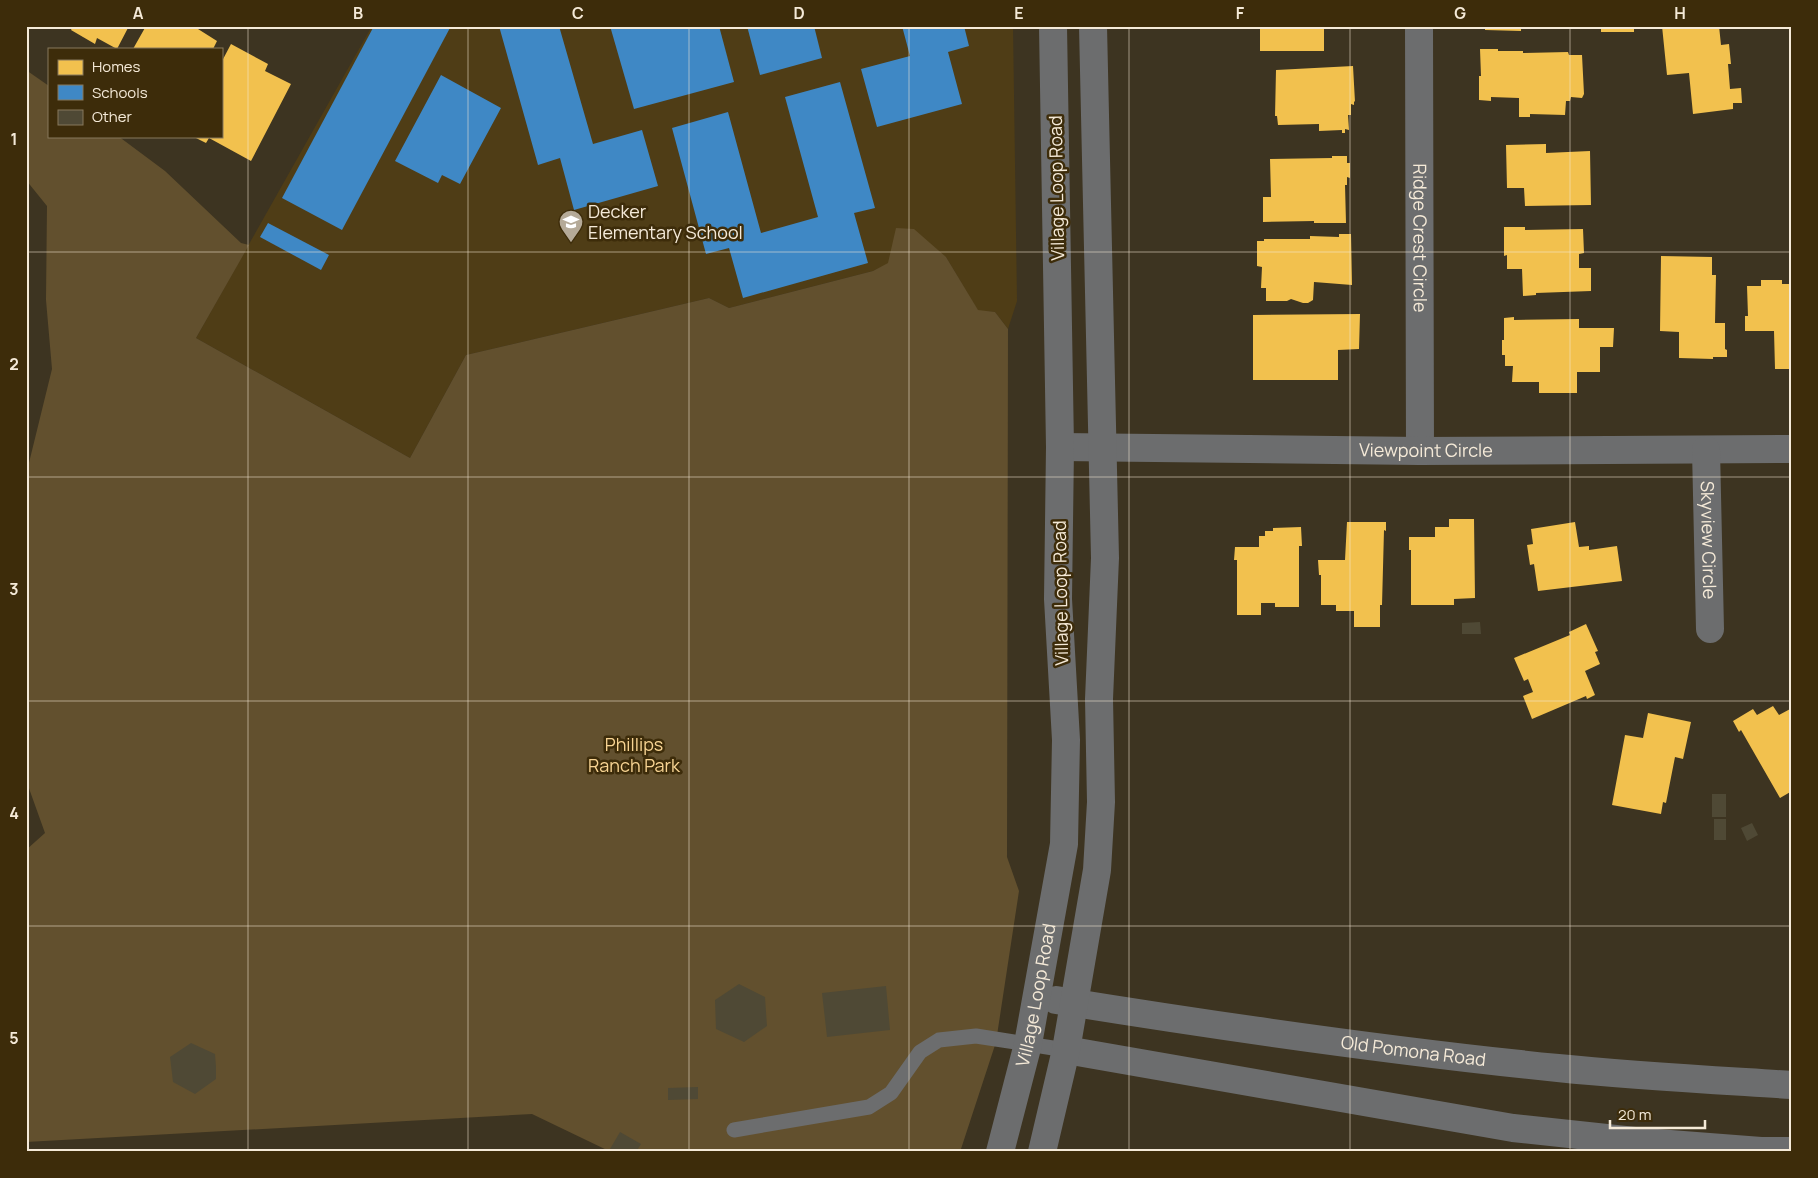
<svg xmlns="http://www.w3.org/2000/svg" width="1818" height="1178" font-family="Manrope,sans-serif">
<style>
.built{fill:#4f3d16}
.green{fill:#62502e}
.homes{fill:#f2c14e}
.schools{fill:#3f88c5}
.building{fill:#4f4935}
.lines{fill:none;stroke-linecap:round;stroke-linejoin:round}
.lane{stroke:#6c6d6e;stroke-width:15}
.street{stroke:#6c6d6e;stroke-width:28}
.grid{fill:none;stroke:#f5ead8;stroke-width:1;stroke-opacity:0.55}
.labels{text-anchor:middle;stroke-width:5;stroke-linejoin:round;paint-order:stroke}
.street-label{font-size:18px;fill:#f5ead8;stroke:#3d2c0a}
.poi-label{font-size:18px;fill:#f5ead8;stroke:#3d2c0a;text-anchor:start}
.park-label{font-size:18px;fill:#f8d493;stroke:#3d2c0a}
.neatline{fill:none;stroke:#f5ead8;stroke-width:2}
.grid-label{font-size:16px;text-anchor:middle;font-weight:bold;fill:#f5ead8}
</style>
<rect width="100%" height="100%" fill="#3d3421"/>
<polygon class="built" points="372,26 1013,26 1017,301 1008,329 995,312 978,311 946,257 888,264 873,271 729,308 709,298 466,355 410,458 196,338"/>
<polygon class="green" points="26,70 49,86 49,136 118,136 165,171 241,243 249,245 196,338 410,458 466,355 709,298 729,308 873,271 888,263 896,228 914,229 946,257 978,310 995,312 1008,329 1007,857 1019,891 996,1042 960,1152 611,1152 532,1114 26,1142 26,850 45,833 26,780 26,475 52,369 46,300 47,206 26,180"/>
<g class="homes">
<polygon points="73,26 129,26 117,49 97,38 95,44 71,30"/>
<polygon points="146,26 200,26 198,29 217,41 213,49 133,49"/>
<rect x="1260" y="26" width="64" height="25"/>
<polygon points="1485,26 1521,26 1521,31 1485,30"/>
<rect x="1601" y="26" width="33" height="6"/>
<polygon points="1662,26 1719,26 1721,45 1729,44 1731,64 1728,64 1730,89 1741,88 1742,103 1733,103 1733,109 1693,114 1689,73 1667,75"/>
<polygon points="231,44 268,64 265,71 291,84 251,161 209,138 206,143 192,136 221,136 221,63"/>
<polygon points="1480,49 1498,49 1498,51 1523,51 1523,53 1568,52 1569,55 1582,55 1584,94 1582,98 1571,97 1570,101 1566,101 1565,115 1530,114 1530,117 1519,117 1519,98 1491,97 1491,101 1479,100 1479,76 1481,76"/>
<polygon points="1353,66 1355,102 1354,101 1354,105 1351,104 1351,115 1348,115 1349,130 1345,129 1345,133 1342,133 1342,130 1319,131 1319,124 1278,125 1277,116 1275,116 1276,70"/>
<polygon points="1546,144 1546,153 1590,151 1591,205 1525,206 1524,188 1507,188 1506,145"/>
<polygon points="1332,156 1347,156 1347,163 1350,163 1350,178 1347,177 1347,185 1345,185 1346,223 1314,223 1314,221 1263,222 1263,197 1271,197 1270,159 1332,158"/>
<polygon points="1504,227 1525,227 1525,230 1583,229 1584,253 1579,254 1579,268 1591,268 1591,291 1536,293 1536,295 1523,296 1522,269 1507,269 1507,255 1504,256"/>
<polygon points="1339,234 1351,234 1352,285 1314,282 1313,300 1308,303 1303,303 1291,299 1287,301 1266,301 1266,288 1261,288 1262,267 1257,266 1257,241 1264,241 1264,239 1310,239 1310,236 1339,237"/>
<polygon points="1661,256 1712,257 1712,275 1716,275 1715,323 1725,323 1725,349 1727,350 1727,357 1713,357 1713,359 1679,358 1679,332 1660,331"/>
<polygon points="1761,280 1782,280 1782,284 1792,284 1792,369 1775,369 1774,331 1745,331 1745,316 1748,316 1747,286 1761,286"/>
<polygon points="1360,314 1359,349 1338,350 1338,380 1253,380 1253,315"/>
<polygon points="1514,317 1514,320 1579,319 1579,328 1614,328 1613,347 1600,347 1600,372 1577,372 1577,393 1539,393 1539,382 1512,382 1513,366 1505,366 1505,355 1502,355 1502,340 1504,340 1504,318"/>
<polygon points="1449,519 1474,519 1475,598 1454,599 1454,605 1411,605 1411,550 1409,550 1409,537 1435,537 1435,527 1449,527"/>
<polygon points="1347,522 1386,522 1386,531 1384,530 1382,605 1380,605 1380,627 1354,627 1354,611 1336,611 1336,605 1321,605 1321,575 1319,575 1318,560 1345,560"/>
<polygon points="1575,522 1579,547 1589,546 1589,550 1617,546 1622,581 1538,591 1534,564 1530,565 1527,545 1533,544 1531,529"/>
<polygon points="1301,527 1302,546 1299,546 1299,607 1275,607 1275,603 1261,603 1261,615 1237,615 1237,560 1234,560 1235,547 1259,547 1259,536 1265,536 1265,531 1273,531 1273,528"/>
<polygon points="1586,624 1598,651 1595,652 1600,664 1585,671 1595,695 1587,699 1586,696 1532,719 1523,696 1533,692 1528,679 1524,681 1514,658 1570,635 1569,632"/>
<polygon points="1773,706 1779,715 1792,708 1792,778 1790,778 1792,791 1780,798 1741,730 1739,732 1733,721 1753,709 1757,715"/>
<polygon points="1648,713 1691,722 1683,759 1675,757 1666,803 1663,802 1661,814 1612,805 1625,735 1643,738"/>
</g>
<g class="schools">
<polygon points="374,26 451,26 342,230 282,198"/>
<polygon points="499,26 559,26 593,144 642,130 658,186 574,210 560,158 538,165"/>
<polygon points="610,26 719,26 734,82 634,109"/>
<polygon points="747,26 814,26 822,58 760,75"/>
<polygon points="902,26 964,26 969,46 948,52 962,104 877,127 861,69 910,56"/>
<polygon points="441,75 501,108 460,184 442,175 438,183 395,161"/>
<polygon points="840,82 875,208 854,213 868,263 743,298 729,248 706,254 672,128 728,112 761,233 818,217 785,97"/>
<polygon points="268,223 329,255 321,270 260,237"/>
</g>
<g class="building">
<polygon points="1480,622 1481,634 1462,634 1462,623"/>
<rect x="1712" y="794" width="14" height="23"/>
<rect x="1714" y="819" width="12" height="21"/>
<polygon points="1752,823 1758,835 1747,841 1741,828"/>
<polygon points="739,984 765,997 766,1012 767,1026 744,1042 716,1029 715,1000"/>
<polygon points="886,986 890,1030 827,1037 822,993"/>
<polygon points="191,1043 215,1054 216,1067 216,1079 195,1094 173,1082 170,1057"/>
<polygon points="698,1087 698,1099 668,1100 668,1088"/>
<polygon points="620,1132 641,1144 636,1152 615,1152 610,1149"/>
</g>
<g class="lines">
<polyline class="lane" points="734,1130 869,1107 891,1093 920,1052 939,1040 976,1036 1066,1050"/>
<g class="street">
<path id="s1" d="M 1419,26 L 1420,451"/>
<path id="s2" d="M 1060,447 L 1420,451 L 1792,449"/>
<path id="s3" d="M 1706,450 L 1710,629"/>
<path id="s4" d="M 1056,1000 C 1223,1027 1390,1051 1558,1068 C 1636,1076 1714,1080 1792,1085"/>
<polyline points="1066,1050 1513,1128 1644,1142 1761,1151 1792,1151"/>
<path id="s5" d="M 1000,1152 L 1028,1044 L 1064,844 L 1066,740 L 1058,599 L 1060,447 L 1053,26"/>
<polyline points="1042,1152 1066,1050 1097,870 1101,802 1099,699 1105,558 1093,26"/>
</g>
</g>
<path class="grid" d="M 248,26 L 248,1152M 468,26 L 468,1152M 689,26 L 689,1152M 909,26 L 909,1152M 1129,26 L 1129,1152M 1350,26 L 1350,1152M 1570,26 L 1570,1152M 26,252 L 1792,252M 26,477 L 1792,477M 26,701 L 1792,701M 26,926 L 1792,926"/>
<defs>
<symbol id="school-pin" viewBox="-11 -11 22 30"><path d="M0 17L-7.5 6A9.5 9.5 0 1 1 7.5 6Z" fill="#b5aa98" stroke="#3d2c0a"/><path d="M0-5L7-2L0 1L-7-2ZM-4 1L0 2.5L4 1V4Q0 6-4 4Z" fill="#fff"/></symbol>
</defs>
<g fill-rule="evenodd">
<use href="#school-pin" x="557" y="208" width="28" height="38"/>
</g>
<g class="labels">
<g class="street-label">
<text transform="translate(1057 188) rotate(-91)" y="6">Village Loop Road</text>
<text dy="6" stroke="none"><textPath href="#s1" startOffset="212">Ridge Crest Circle</textPath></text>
<text dy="6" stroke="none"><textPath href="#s2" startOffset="366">Viewpoint Circle</textPath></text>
<text dy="6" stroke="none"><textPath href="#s3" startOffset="90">Skyview Circle</textPath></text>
<text transform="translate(1061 593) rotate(-91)" y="6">Village Loop Road</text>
<text dy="6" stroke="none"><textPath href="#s5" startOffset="161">Village Loop Road</textPath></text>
<text dy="6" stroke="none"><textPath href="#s4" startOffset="361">Old Pomona Road</textPath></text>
</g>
<g class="poi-label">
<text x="588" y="218">Decker<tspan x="588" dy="21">Elementary School</tspan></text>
</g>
<g class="park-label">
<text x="634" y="751">Phillips<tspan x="634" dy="21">Ranch Park</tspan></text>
</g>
</g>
<rect width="1818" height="1178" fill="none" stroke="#3d2c0a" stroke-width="55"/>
<rect x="48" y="48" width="175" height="90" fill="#3d2c0a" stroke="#87785c"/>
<rect x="58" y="60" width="25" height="15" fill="#f2c14e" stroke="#87785c"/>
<text x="92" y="72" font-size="15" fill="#f5ead8">Homes</text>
<rect x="58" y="85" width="25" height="15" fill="#3f88c5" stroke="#87785c"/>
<text x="92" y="98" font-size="15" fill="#f5ead8">Schools</text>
<rect x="58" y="110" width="25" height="15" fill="#4f4935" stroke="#87785c"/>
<text x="92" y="122" font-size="15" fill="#f5ead8">Other</text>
<path d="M1610 1120v8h95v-8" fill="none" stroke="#f5ead8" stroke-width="2.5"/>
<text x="1618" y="1120" font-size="15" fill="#f5ead8" stroke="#3d2c0a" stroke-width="4" paint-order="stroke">20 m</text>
<rect x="28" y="28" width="1762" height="1122" class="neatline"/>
<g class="grid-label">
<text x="138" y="19">A</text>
<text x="358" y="19">B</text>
<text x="578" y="19">C</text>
<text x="799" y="19">D</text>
<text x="1019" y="19">E</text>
<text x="1240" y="19">F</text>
<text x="1460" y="19">G</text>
<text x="1680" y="19">H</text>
<text x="14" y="145">1</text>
<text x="14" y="370">2</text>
<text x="14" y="595">3</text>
<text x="14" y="819">4</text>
<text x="14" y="1044">5</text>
</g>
</svg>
